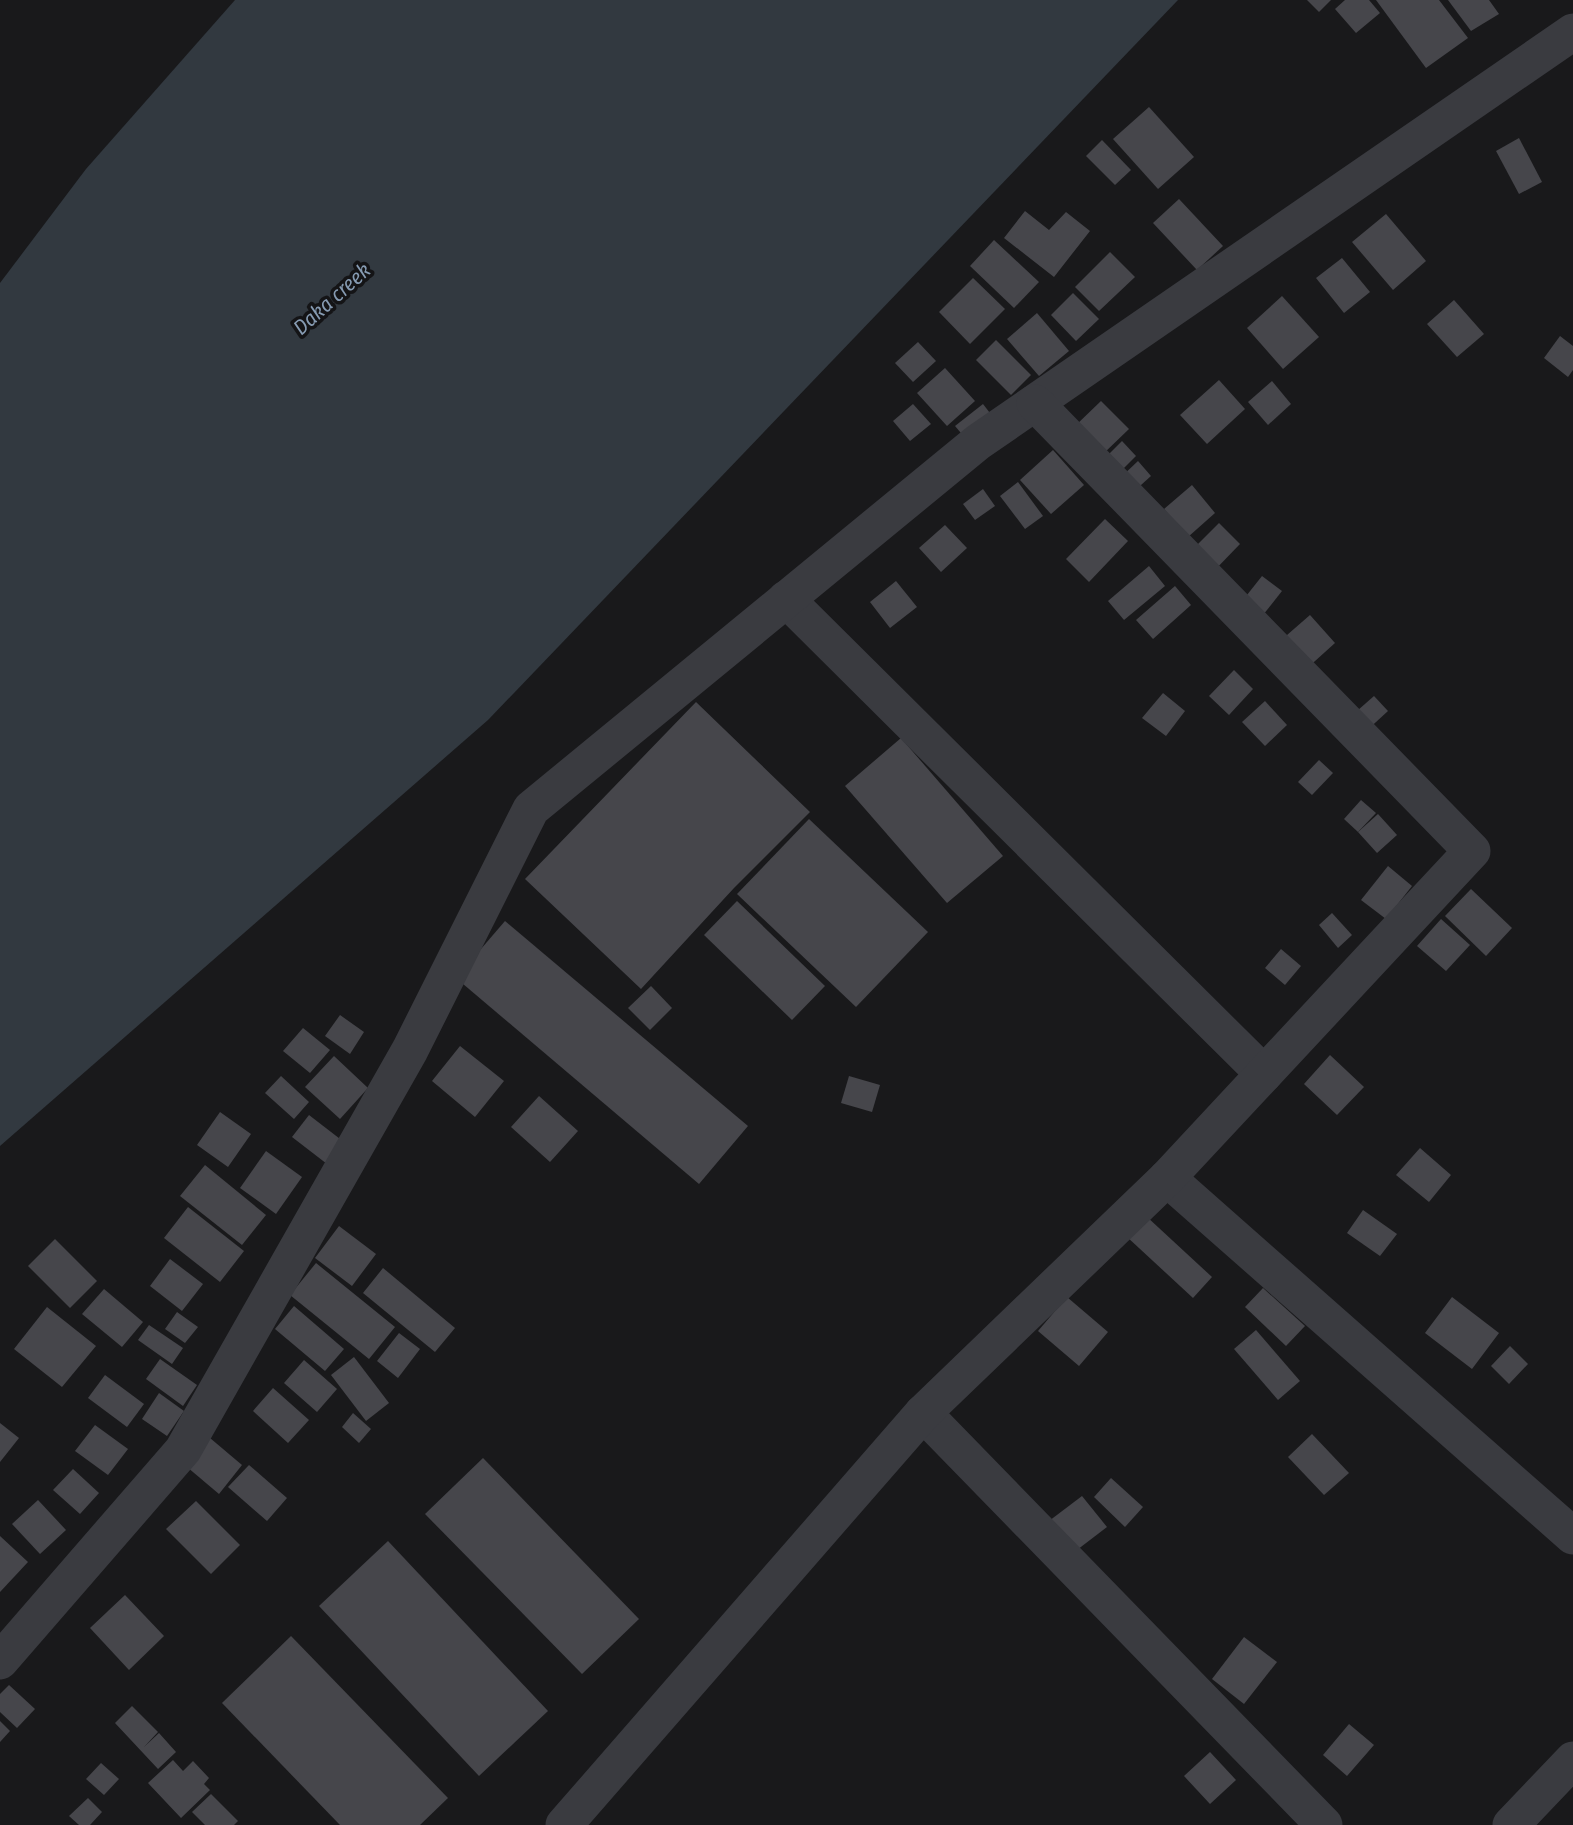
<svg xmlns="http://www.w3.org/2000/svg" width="1573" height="1825" font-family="'Fira Sans Condensed',sans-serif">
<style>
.water{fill:#323940}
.building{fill:#46464b}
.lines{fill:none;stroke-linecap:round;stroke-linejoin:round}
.minor{stroke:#3a3b40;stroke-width:37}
.labels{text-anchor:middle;stroke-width:7;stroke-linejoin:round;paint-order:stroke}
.water-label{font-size:21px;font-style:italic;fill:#869bb2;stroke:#141416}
</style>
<rect width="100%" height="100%" fill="#19191b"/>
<polygon class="water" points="235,0 1178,0 488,720 0,1146 0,283 86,169"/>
<g class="building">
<polygon points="1307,0 1331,0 1319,12"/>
<polygon points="1345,0 1369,0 1380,13 1356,33 1335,9"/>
<polygon points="1376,0 1439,0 1468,38 1426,68"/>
<polygon points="1448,0 1489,0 1499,14 1471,31"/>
<polygon points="1149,107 1194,157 1158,189 1113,139"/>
<polygon points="1519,138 1542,182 1519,194 1496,151"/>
<polygon points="1102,140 1131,170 1115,185 1086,156"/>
<polygon points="1179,199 1223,246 1197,270 1153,223"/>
<polygon points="1025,211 1049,230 1066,212 1090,231 1054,277 1004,238"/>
<polygon points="1386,214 1426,261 1393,290 1352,242"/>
<polygon points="994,240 1039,282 1014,308 970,266"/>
<polygon points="1110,252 1135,277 1099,311 1075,287"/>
<polygon points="1342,258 1370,292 1344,313 1316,278"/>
<polygon points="973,278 1005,309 970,344 939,312"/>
<polygon points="1073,293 1099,319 1076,341 1051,315"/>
<polygon points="1282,296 1319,337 1283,369 1247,328"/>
<polygon points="1454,300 1484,334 1457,357 1427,324"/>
<polygon points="1037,313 1069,351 1039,376 1007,339"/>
<polygon points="1560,336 1573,346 1573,370 1568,377 1544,358"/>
<polygon points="996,340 1031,375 1011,395 976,360"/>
<polygon points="918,342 936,361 913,382 895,363"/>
<polygon points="945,368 975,401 947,426 917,393"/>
<polygon points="1219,380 1245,409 1207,444 1180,415"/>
<polygon points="1272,381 1291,404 1268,425 1248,402"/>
<polygon points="1101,401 1129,429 1102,455 1074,427"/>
<polygon points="913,404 931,424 910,441 893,421"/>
<polygon points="983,404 993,417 966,439 955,426"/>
<polygon points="1122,441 1136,456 1121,471 1107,456"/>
<polygon points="1053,450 1084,485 1051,514 1020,480"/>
<polygon points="1138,461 1151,476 1131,494 1118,480"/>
<polygon points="1018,482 1043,516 1025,529 1000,496"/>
<polygon points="1192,485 1215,513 1188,537 1164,509"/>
<polygon points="983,489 995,506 975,520 963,504"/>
<polygon points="1105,519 1128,541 1089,582 1066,559"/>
<polygon points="1219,523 1240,544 1211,574 1189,553"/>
<polygon points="945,525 967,548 941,572 919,548"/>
<polygon points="1149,566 1165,586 1124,620 1108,601"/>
<polygon points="1262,576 1282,591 1263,615 1243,600"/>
<polygon points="896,581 917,607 890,628 870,602"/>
<polygon points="1175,586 1191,605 1153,639 1136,620"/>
<polygon points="1310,615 1335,643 1304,671 1279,642"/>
<polygon points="1234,670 1253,689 1229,715 1209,696"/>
<polygon points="1163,693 1185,711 1166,736 1142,718"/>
<polygon points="1374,696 1388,711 1363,734 1349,718"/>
<polygon points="1265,701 1287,725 1265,746 1242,722"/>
<polygon points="696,702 810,812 734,888 641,989 525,879"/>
<polygon points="901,738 1003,856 947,903 845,786"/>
<polygon points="1319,760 1333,773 1312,795 1298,782"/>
<polygon points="1361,800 1376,813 1358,832 1344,819"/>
<polygon points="1378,814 1397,835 1377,853 1358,832"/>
<polygon points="809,819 928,932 856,1007 737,894"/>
<polygon points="1388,866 1412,886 1386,919 1361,900"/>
<polygon points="1471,889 1512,928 1486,956 1445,916"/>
<polygon points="737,901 825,986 792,1020 704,935"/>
<polygon points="1332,913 1352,935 1338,948 1319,925"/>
<polygon points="1441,919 1470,945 1446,971 1417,946"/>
<polygon points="505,921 748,1126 699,1184 456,978"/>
<polygon points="1281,949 1301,966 1285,985 1265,968"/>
<polygon points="651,986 672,1008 650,1030 628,1008"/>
<polygon points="340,1015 364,1032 350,1054 325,1036"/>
<polygon points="303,1028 330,1050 310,1073 283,1051"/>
<polygon points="460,1046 504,1081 475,1117 432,1081"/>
<polygon points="1330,1055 1364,1087 1337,1115 1304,1084"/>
<polygon points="334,1056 368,1088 340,1119 305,1087"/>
<polygon points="281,1076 309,1102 294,1119 265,1093"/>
<polygon points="849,1076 880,1085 872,1112 841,1103"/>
<polygon points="539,1096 578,1131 550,1162 511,1127"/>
<polygon points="220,1112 251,1134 228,1167 197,1145"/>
<polygon points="309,1115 344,1142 327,1164 292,1137"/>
<polygon points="1420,1148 1451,1175 1429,1202 1396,1175"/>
<polygon points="266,1151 302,1177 276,1214 240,1188"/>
<polygon points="205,1165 266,1215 242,1245 180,1196"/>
<polygon points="188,1207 244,1251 220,1282 164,1238"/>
<polygon points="1363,1210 1397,1234 1380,1256 1347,1233"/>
<polygon points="1146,1216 1212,1277 1193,1298 1126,1236"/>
<polygon points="339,1226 376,1254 352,1286 315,1258"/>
<polygon points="55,1239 97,1281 70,1308 28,1266"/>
<polygon points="170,1259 203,1284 182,1311 150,1286"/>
<polygon points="316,1263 395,1327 369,1359 290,1295"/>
<polygon points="383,1268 455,1328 435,1352 363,1293"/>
<polygon points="1263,1288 1305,1326 1286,1346 1245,1307"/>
<polygon points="104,1289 143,1322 122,1347 82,1314"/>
<polygon points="1067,1297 1108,1332 1079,1366 1038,1331"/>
<polygon points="1452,1297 1499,1333 1472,1369 1425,1333"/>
<polygon points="294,1306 344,1349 325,1371 275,1329"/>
<polygon points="47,1307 96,1346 62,1387 14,1349"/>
<polygon points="177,1312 198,1327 185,1343 165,1329"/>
<polygon points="149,1325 183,1348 172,1364 138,1340"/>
<polygon points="1256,1330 1300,1381 1278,1400 1234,1349"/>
<polygon points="399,1333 420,1349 398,1378 377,1361"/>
<polygon points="1510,1346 1528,1364 1509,1384 1491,1366"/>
<polygon points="354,1357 389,1403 366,1421 331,1375"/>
<polygon points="160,1359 197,1385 183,1406 146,1379"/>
<polygon points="304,1360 337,1389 317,1412 284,1383"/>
<polygon points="105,1375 144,1404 127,1427 88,1398"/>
<polygon points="273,1388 309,1420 288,1443 253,1411"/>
<polygon points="159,1393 184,1411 167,1436 142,1419"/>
<polygon points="353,1413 371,1429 359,1443 342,1427"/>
<polygon points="0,1423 19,1438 0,1462"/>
<polygon points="95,1425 128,1449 108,1475 75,1451"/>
<polygon points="1312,1434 1349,1473 1324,1495 1288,1457"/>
<polygon points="210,1438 242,1465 219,1494 187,1467"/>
<polygon points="483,1458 639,1619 582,1674 425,1514"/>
<polygon points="249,1465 287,1498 267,1521 228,1487"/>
<polygon points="73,1469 99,1493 80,1514 53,1490"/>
<polygon points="1111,1478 1143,1507 1125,1527 1094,1497"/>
<polygon points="1082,1496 1107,1527 1073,1553 1049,1521"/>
<polygon points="38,1500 66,1530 40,1554 12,1524"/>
<polygon points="196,1501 240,1545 211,1574 166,1529"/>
<polygon points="0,1536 28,1562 0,1592"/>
<polygon points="388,1541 548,1711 479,1776 319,1606"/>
<polygon points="125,1595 164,1636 129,1670 90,1628"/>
<polygon points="291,1636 448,1798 420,1825 340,1825 222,1703"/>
<polygon points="1244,1637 1277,1662 1244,1704 1212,1679"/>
<polygon points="9,1685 35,1709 17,1728 0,1712 0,1694"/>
<polygon points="132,1706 158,1732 144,1747 159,1733 176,1752 158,1769 115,1723"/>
<polygon points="0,1721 10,1731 0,1742"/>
<polygon points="1349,1724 1374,1745 1347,1776 1323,1755"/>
<polygon points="1210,1752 1236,1780 1210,1804 1184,1776"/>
<polygon points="173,1760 183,1771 193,1761 209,1778 204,1784 210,1790 181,1818 148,1783"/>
<polygon points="101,1763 119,1779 104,1795 86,1779"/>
<polygon points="211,1794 238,1821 234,1825 205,1825 192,1812"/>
<polygon points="88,1798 102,1812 90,1825 79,1825 69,1816"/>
</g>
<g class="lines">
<g class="minor">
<polyline points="786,599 1264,1074"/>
<polyline points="1167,1178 1573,1536"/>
<polyline points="923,1413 1324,1825"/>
<polyline points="0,1661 183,1450 410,1050 531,809 978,442 1573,32"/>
<polyline points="564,1825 923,1413 1167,1178 1472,851 1035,403"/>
<polyline points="1511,1825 1573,1760"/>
</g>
</g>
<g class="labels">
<g class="water-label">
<text transform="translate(332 299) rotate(-42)" y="7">Daka creek</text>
</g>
</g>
</svg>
